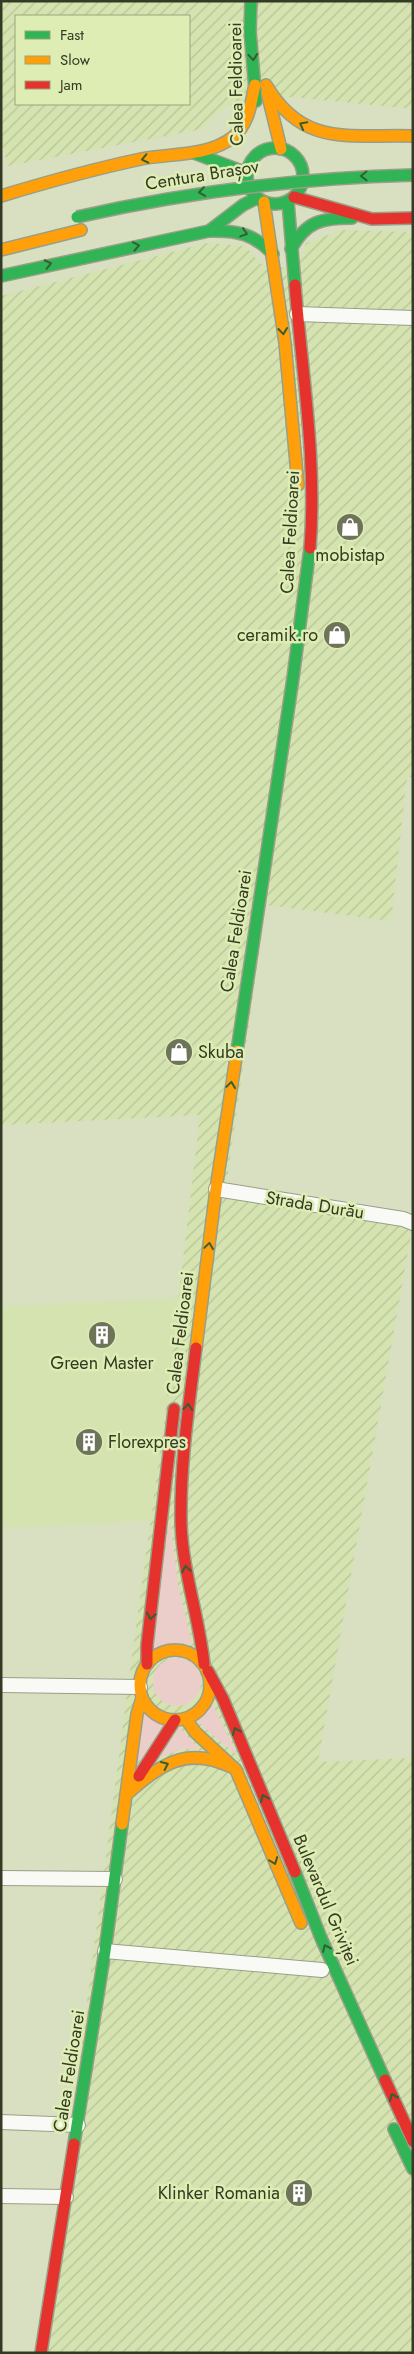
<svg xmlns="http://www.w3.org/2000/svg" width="414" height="2354" font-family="Jost,sans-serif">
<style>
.built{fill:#d5e3b1}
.industrial{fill:url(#industrial-furrows);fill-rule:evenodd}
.grass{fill:#ebcec9}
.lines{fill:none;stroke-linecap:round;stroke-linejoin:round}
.street-casing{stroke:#999f87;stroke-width:16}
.fast-casing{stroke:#999f87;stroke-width:14}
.slow-casing{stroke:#999f87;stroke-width:14}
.jam-casing{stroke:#999f87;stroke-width:14}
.street{stroke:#f9faf6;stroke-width:14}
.fast{stroke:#30b455;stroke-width:11}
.slow{stroke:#ff9f0a;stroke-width:11}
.jam{stroke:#e5322d;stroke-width:11}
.fast-bridge-casing{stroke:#999f87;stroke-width:14;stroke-linecap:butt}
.fast-bridge{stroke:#30b455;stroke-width:11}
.oneway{stroke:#335f32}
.labels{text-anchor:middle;stroke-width:5;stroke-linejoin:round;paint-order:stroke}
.street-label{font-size:18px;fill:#343a23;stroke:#deedb4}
.poi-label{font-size:18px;fill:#343a23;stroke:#deedb4}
</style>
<defs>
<pattern id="industrial-furrows" width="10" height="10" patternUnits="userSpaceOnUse" patternTransform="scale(1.25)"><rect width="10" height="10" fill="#d5e3b1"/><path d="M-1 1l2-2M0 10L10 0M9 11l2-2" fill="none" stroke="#b7c498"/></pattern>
</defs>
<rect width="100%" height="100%" fill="#d8e0c1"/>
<polygon class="built" points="180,1298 150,1521 1,1529 1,1306"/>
<g class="industrial">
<path d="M 1,1 L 413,1 L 413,109 L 292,97 L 227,106 L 202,129 L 8,166 L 1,141 ZM 16,16 L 189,16 L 189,104 L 16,104 Z"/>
<polygon points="342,230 413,232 413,777 407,777 391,921 266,905 226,1187 412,1229 318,1762 413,1758 413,2353 41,2353 132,1656 164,1422 200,1115 1,1125 1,296 207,243 245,246 261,264 297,270 306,243"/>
</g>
<g class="grass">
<polygon points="170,1518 178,1585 192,1644 170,1643 162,1645 151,1653"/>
<circle cx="177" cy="1682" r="24"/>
<polygon points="211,1701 238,1756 194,1719 207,1707"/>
<polygon points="145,1706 152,1713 168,1721 141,1761 137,1760"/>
<polygon points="179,1727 199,1749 181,1749 159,1758"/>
</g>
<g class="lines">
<defs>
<g id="street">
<polyline points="297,314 413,318"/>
<polyline points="216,1189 403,1219 413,1223"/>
<polyline points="1,1685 140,1687"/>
<polyline points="1,1878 115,1879"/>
<polyline points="105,1951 322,1970"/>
<polyline points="1,2122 78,2125"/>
<polyline points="1,2196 66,2197"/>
</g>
<g id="fast">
<polyline points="251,1 250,31 256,101"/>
<circle cx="275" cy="176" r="28"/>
<polyline points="194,153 247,173"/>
<polyline points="288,202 295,285"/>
<path d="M 209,231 C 237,230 254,234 273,254"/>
<path d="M 291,249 C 306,221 322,218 352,218"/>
<polyline points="1,276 209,231 243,205 257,198"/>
<polyline points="237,1051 293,678 310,548"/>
<polyline points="295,1872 321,1938 385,2080"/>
<polyline points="394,2129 413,2169"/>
<polyline points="74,2144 105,1951 122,1824"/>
</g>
<g id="slow">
<path d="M 266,85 C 303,148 350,134 413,136"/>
<polyline points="267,92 281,149"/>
<path d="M 1,196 C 47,182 94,169 141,159 C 171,153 208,157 233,137 C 249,124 251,103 255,85"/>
<polyline points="264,202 285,343 298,485"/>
<polyline points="1,250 81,230"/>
<polyline points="196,1348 216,1189 237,1051"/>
<circle cx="175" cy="1685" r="35"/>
<polyline points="186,1719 195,1732 236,1770 301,1923"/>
<path d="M 127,1794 C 160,1765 186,1746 229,1766"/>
<polyline points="122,1824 137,1714 142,1698"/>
</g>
<g id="jam">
<polyline points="294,197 372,219 413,218"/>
<path d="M 295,285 C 302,373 317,460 310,548"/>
<path d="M 196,1348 C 189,1405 180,1464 181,1522 C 182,1570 199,1616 204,1664"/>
<polyline points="147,1664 147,1645 174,1409"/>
<polyline points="208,1671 223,1699 295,1872"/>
<polyline points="139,1776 175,1720"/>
<polyline points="385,2080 413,2141"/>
<polyline points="41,2353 74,2144"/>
</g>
</defs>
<use href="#street" class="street-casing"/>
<use href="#fast" class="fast-casing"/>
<use href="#slow" class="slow-casing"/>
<use href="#jam" class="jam-casing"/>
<use href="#street" class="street"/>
<use href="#fast" class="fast"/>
<use href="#slow" class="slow"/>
<use href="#jam" class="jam"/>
<defs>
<path id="fast-bridge" d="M 77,217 C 188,192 299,178 413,175"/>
</defs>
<use href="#fast-bridge" class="fast-bridge-casing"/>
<use href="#fast-bridge" class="fast-bridge"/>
</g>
<defs><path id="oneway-chevron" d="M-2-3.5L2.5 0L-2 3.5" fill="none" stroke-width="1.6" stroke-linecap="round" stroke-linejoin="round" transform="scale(1.25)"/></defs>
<g class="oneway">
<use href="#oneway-chevron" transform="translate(253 57) rotate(85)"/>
<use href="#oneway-chevron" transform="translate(303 125) rotate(-152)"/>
<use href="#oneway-chevron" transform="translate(145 159) rotate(168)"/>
<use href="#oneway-chevron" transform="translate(364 176) rotate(179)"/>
<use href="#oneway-chevron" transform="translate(202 192) rotate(172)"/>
<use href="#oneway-chevron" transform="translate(244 233) rotate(18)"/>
<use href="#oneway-chevron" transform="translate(136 246) rotate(-11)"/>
<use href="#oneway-chevron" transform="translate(48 264) rotate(-12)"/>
<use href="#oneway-chevron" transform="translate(283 331) rotate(84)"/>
<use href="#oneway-chevron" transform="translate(231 1085) rotate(-82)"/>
<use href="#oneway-chevron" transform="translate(209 1246) rotate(-82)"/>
<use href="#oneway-chevron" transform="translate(188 1407) rotate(-84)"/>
<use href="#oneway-chevron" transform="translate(186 1569) rotate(-99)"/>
<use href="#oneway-chevron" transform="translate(151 1616) rotate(99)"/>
<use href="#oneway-chevron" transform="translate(236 1731) rotate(-113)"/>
<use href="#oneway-chevron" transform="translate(165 1765) rotate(-25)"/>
<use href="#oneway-chevron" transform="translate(264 1798) rotate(-113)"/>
<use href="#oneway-chevron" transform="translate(274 1861) rotate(69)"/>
<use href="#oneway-chevron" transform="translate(326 1948) rotate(-114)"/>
<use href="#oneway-chevron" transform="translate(393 2097) rotate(-114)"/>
</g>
<defs>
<symbol id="shop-disc" viewBox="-11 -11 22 22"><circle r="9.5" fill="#6d745a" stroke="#deedb4"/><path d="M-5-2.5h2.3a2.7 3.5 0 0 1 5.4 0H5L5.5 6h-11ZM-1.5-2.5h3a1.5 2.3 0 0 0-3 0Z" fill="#fff"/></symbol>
<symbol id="building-disc" viewBox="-11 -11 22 22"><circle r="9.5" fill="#6d745a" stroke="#deedb4"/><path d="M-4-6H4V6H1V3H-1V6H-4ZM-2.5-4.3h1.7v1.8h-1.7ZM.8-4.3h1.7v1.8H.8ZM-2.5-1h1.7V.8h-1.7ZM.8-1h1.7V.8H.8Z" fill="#fff"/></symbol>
</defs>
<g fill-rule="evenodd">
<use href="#shop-disc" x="334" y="511" width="32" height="32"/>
<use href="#shop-disc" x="321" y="619" width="32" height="32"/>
<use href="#shop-disc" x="163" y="1036" width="32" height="32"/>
<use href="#building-disc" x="86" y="1319" width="32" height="32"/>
<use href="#building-disc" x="73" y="1426" width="32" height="32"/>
<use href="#building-disc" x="283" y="2177" width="32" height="32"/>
</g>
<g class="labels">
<g class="street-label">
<text transform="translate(236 84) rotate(-91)" y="6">Calea Feldioarei</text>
<text transform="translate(202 175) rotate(-9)" y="6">Centura Brașov</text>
<text transform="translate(290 532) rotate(-87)" y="6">Calea Feldioarei</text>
<text transform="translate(236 931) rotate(-81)" y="6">Calea Feldioarei</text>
<text transform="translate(315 1205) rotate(9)" y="6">Strada Durău</text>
<text transform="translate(180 1333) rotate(-83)" y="6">Calea Feldioarei</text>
<text transform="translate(326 1900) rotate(67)" y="6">Bulevardul Griviței</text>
<text transform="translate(69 2071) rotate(-81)" y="6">Calea Feldioarei</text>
</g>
<g class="poi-label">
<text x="350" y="561">mobistap</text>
<text x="318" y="641" text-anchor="end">ceramik.ro</text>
<text x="198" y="1058" text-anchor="start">Skuba</text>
<text x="102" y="1369">Green Master</text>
<text x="108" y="1448" text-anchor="start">Florexpres</text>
<text x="280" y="2199" text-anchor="end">Klinker Romania</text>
</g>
</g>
<rect width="414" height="2354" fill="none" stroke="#343a23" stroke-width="5"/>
<rect x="15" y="15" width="175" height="90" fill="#deedb4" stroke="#9aa57a"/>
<rect x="25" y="31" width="25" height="8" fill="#30b455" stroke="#9aa57a"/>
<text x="60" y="40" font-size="15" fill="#343a23">Fast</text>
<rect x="25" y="56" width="25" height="8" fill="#ff9f0a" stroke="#9aa57a"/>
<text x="60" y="65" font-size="15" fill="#343a23">Slow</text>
<rect x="25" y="81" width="25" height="8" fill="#e5322d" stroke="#9aa57a"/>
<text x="60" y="90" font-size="15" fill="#343a23">Jam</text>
</svg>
